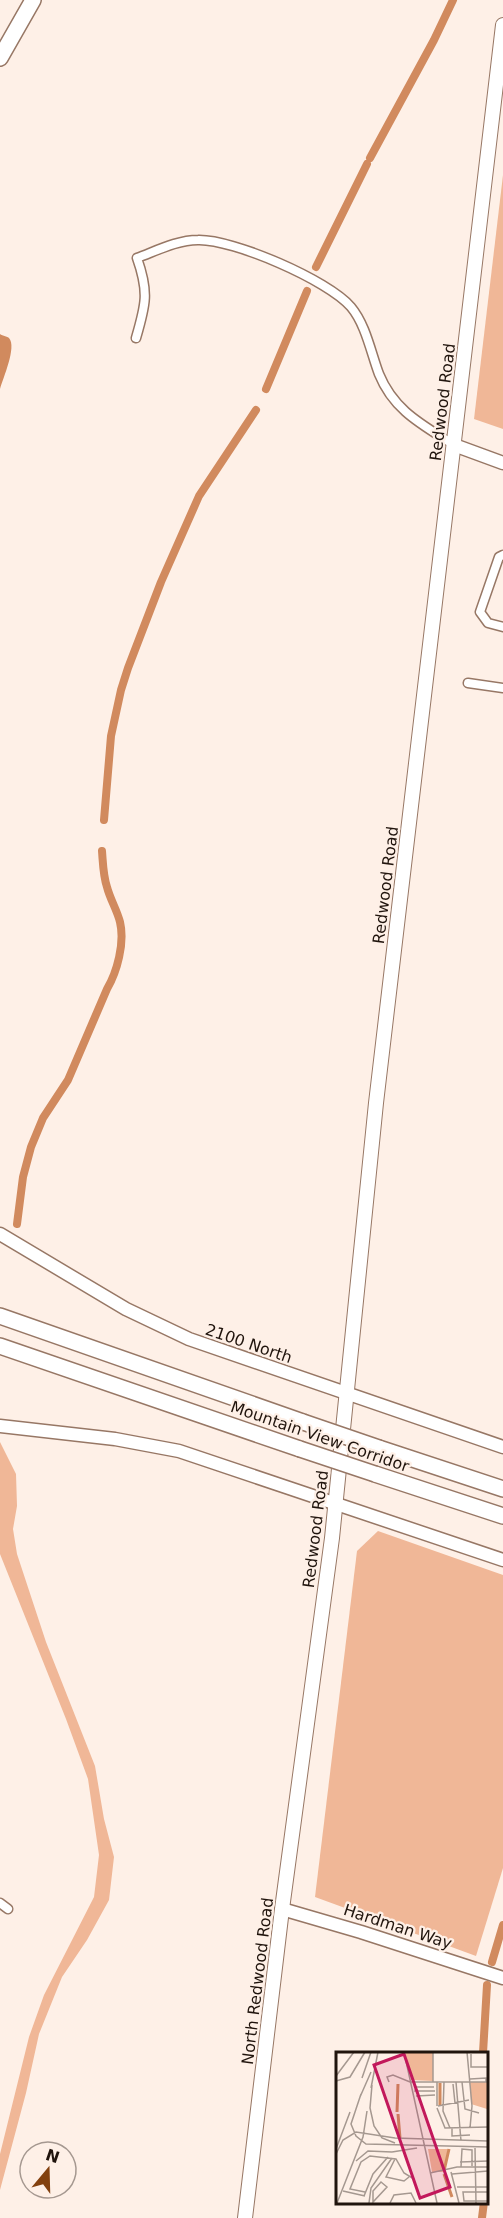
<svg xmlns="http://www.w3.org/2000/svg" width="503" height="2218" font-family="'DejaVu Sans',sans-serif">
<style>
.green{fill:#f0b797}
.water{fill:#d18a5e}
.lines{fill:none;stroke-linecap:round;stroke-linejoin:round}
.canal{stroke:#d18a5e;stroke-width:8}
.street-casing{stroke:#977765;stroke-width:11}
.secondary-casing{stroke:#977765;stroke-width:15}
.primary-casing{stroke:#977765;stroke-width:16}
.highway-casing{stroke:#977765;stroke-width:18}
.street{stroke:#fff;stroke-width:8}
.secondary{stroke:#fff;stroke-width:12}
.primary{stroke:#fff;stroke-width:14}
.highway{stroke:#fff;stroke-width:15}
.highway-bridge-casing{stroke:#977765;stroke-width:18;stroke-linecap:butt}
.highway-bridge{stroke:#fff;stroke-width:15}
.labels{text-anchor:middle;stroke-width:4.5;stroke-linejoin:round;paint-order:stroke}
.street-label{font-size:16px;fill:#20140d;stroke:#fef0e7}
.inset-river{fill:none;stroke:#d18a5e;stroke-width:3}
.inset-road{fill:none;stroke:#a59890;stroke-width:1.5}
.view{fill:#c2185b;fill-opacity:0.15;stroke:#c2185b;stroke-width:3}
.inset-edge{fill:none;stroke:#20140d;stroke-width:3}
</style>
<rect width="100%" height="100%" fill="#fef0e7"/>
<g class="green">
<polygon points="503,175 503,429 474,419"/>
<polygon points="0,1442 16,1474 17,1506 13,1529 17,1554 46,1642 95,1766 104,1819 114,1857 109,1900 87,1940 62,1977 39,2034 26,2093 0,2190 0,2154 29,2037 44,1995 94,1897 99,1855 88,1779 66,1719 0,1554"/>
<polygon points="378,1531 503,1575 503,1868 476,1956 315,1897 357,1551"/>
</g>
<path class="water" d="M 0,334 C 1,335 8,337 9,338 C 17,347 3,378 0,389 Z"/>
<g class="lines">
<g class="canal">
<polyline points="370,158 434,40 453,0"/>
<polyline points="316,267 367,164"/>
<polyline points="266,389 307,291"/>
<polyline points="104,820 111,736 121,690 128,668 161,582 199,496 256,410"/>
<path d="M 17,1224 L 23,1177 L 31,1147 L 43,1118 L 68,1080 L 107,989 C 117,972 125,943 120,922 C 117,910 110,899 107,887 C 103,875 103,863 102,851"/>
<polyline points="492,1962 503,1925"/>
<polyline points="483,2053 487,1985"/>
<polyline points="482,2218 484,2202"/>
</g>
<defs>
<g id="street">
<path d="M 136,338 C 146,304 149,292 137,258 C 156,251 177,240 198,240 C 233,239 328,280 351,307 C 366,325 371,353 379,374 C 394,411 423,425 454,445"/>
<polyline points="503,555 499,557 480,612 488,623 503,627"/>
<polyline points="468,683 503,688"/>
<polyline points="0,1903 8,1909"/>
</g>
<g id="secondary">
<polyline points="454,445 503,463"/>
<polyline points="0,1234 126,1309 189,1339 503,1447"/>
<polyline points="0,1426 115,1439 179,1451 503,1560"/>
<polyline points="282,1909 361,1932 503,1978"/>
</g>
<polyline id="primary" points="245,2218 282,1909 332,1538 376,1103 503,25"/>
<g id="highway">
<polyline points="0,58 33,0"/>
<polyline points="0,1316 303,1422"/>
<polyline points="0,1346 300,1449"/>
<polyline points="379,1448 503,1489"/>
<polyline points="375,1474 503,1516"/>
</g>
</defs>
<use href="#street" class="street-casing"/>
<use href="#secondary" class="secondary-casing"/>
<use href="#primary" class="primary-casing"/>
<use href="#highway" class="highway-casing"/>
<use href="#street" class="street"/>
<use href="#secondary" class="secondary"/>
<use href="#primary" class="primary"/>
<use href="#highway" class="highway"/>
<defs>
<g id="highway-bridge">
<polyline points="303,1422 379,1448"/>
<polyline points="300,1449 375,1474"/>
</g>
</defs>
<use href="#highway-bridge" class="highway-bridge-casing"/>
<use href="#highway-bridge" class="highway-bridge"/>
</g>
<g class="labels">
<g class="street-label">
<text transform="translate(442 402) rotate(-83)" y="6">Redwood Road</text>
<text transform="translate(385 885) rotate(-83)" y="6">Redwood Road</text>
<text transform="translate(249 1343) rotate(19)" y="6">2100 North</text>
<text transform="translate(320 1436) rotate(19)" y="6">Mountain View Corridor</text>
<text transform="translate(315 1529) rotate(-83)" y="6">Redwood Road</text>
<text transform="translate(398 1926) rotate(18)" y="6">Hardman Way</text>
<text transform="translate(257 1981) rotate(-83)" y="6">North Redwood Road</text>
</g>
</g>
<g transform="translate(336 2052)">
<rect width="152" height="152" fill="#fef0e7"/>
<path d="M 69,0 L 97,0 L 97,29 L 75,28 ZM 134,30 L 151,30 L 151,57 L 135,52 ZM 92,97 L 112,97 L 107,120 L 96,120 Z" fill="#f0b797"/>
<path class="inset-river" d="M 104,53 L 104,31M 61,60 L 62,32M 62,62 L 64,86M 108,119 L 113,97M 108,122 L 116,145"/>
<path class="inset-road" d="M 68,0 L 101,151M 97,0 L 97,30M 131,0 L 136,54M 135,2 L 135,15 L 152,15M 0,24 L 18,0M 26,26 L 35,0M 134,27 L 150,26 L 150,30M 0,29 L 14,25 L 29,0M 53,30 L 51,25 L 57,23 L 74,30 L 152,30M 101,30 L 101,54M 108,30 L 107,59 L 114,76M 120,30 L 125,89M 126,30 L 129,57 L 143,61M 117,32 L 119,51M 36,33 L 34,56 L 38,74 L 46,86 L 59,91M 98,35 L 80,35 L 79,39 L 99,39M 35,36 L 42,0M 25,42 L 15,72 L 20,84 L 30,92 L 152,95M 80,44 L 99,43M 24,45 L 35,20M 102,54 L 133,48M 101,56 L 109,76 L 152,75M 116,76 L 116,84 L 134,83M 134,76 L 136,54M 59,86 L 152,89M 139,96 L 140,151M 0,97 L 14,60M 56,100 L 81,96M 0,102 L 7,88 L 20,80 L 59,86M 59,107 L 50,125 L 68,129 L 73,125M 20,109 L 32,99 L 56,100M 124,110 L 152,109M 125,115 L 126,97 L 136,98 L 136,114M 115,120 L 123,151M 94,121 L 121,115 L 152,115M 116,122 L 152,119M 45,130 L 51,135 L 37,150 L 37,139 ZM 121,135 L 152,135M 7,139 L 29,144M 29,140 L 14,137 L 25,110 L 34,104 L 60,107 L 68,121 L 78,127M 152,140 L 127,140 L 128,149 L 152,149M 28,144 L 37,122 L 52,105M 1,151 L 27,85 L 31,59M 33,151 L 35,136 L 56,106M 54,151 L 58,143 L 75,141 L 80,151"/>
<path class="view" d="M 68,2 L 114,135 L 84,146 L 38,13 Z"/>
<rect width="152" height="152" class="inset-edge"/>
</g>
<g transform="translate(48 2170) rotate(19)"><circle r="28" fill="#fef0e7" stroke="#a59890" stroke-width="1.5"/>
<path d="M0-4.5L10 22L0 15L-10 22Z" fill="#83410f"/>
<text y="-9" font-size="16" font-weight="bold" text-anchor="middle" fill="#20140d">N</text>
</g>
</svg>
